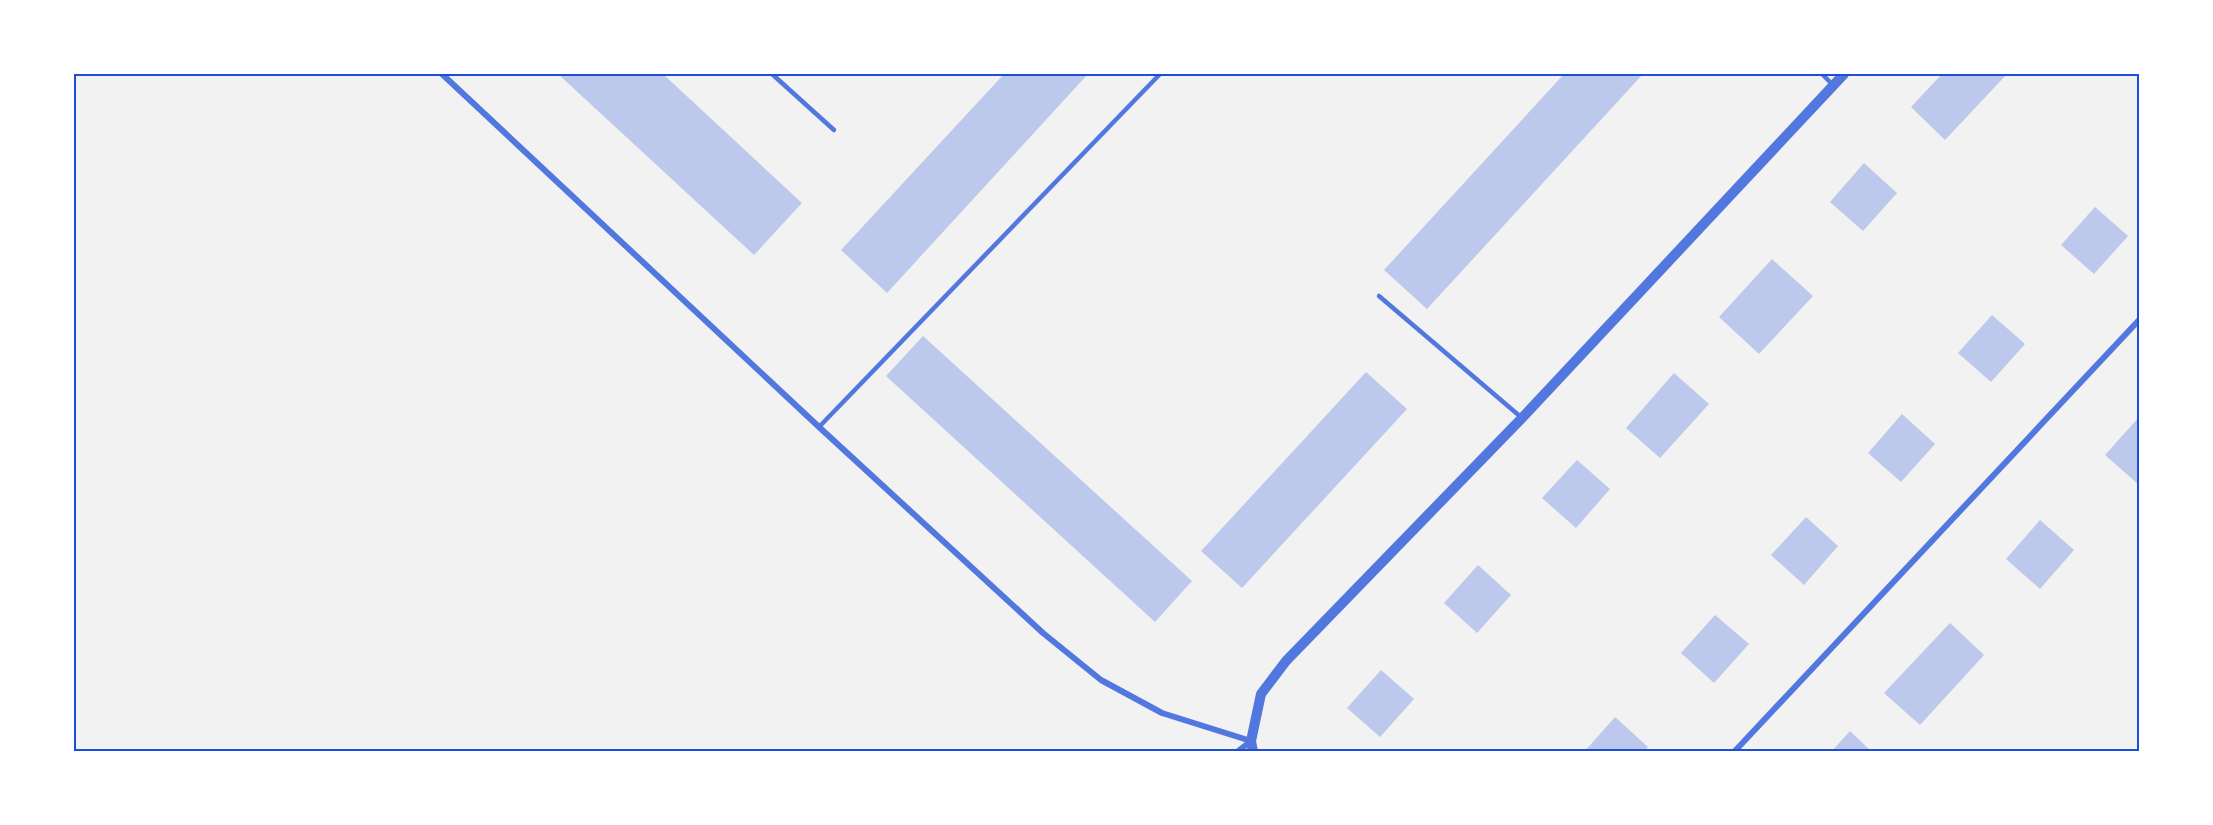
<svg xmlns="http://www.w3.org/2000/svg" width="2213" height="825" font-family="'Times New Roman',serif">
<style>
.building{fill:#bdc9ec}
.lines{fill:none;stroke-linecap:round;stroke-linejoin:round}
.service{stroke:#5277de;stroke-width:4.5}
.minor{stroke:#5277de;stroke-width:6}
.tertiary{stroke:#5277de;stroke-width:10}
.neatline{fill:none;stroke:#1d4ed8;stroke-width:2}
</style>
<rect width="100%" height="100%" fill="#f2f2f2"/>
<g class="building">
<polygon points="558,74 663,74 802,203 754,255"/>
<polygon points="1004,74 1088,74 887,293 841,250"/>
<polygon points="1564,74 1643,74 1427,309 1384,270"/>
<polygon points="1942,74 2007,74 1945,140 1911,107"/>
<polygon points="1864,163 1897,193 1863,231 1830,202"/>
<polygon points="2095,207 2128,236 2094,274 2061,245"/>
<polygon points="1772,259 1813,296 1759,354 1719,317"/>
<polygon points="1992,315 2025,344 1991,382 1958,353"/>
<polygon points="923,336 1192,581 1155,622 886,376"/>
<polygon points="1366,372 1407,409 1242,588 1201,551"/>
<polygon points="1674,373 1709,404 1660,458 1626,428"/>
<polygon points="1902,414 1935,444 1901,482 1868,453"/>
<polygon points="2140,416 2140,483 2138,484 2105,455"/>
<polygon points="1577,460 1610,489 1576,528 1542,498"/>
<polygon points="1806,517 1838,546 1804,585 1771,555"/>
<polygon points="2040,520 2074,550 2040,589 2006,559"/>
<polygon points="1478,565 1511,595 1477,633 1444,603"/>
<polygon points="1715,615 1749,644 1714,683 1681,653"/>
<polygon points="1950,623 1984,655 1920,725 1884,693"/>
<polygon points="1381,670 1414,699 1380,737 1347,708"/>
<polygon points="1615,717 1648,747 1644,752 1584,752"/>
<polygon points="1850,731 1872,752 1831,752"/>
</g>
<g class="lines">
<g class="service">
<polyline points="772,74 834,130"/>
<polyline points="1822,74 1833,85"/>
<polyline points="1379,296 1522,418"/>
<polyline points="819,427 1160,74"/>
</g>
<g class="minor">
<polyline points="442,74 819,427 1043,633 1101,680 1162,713 1251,741"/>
<polyline points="1237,752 1251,741"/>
<polyline points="1734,752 2140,319"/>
</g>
<polyline class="tertiary" points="1253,752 1251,741 1261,694 1286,661 1522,418 1844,74"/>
</g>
<rect width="2213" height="825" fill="none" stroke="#ffffff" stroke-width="150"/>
<rect x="75" y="75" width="2063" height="675" class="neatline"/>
</svg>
